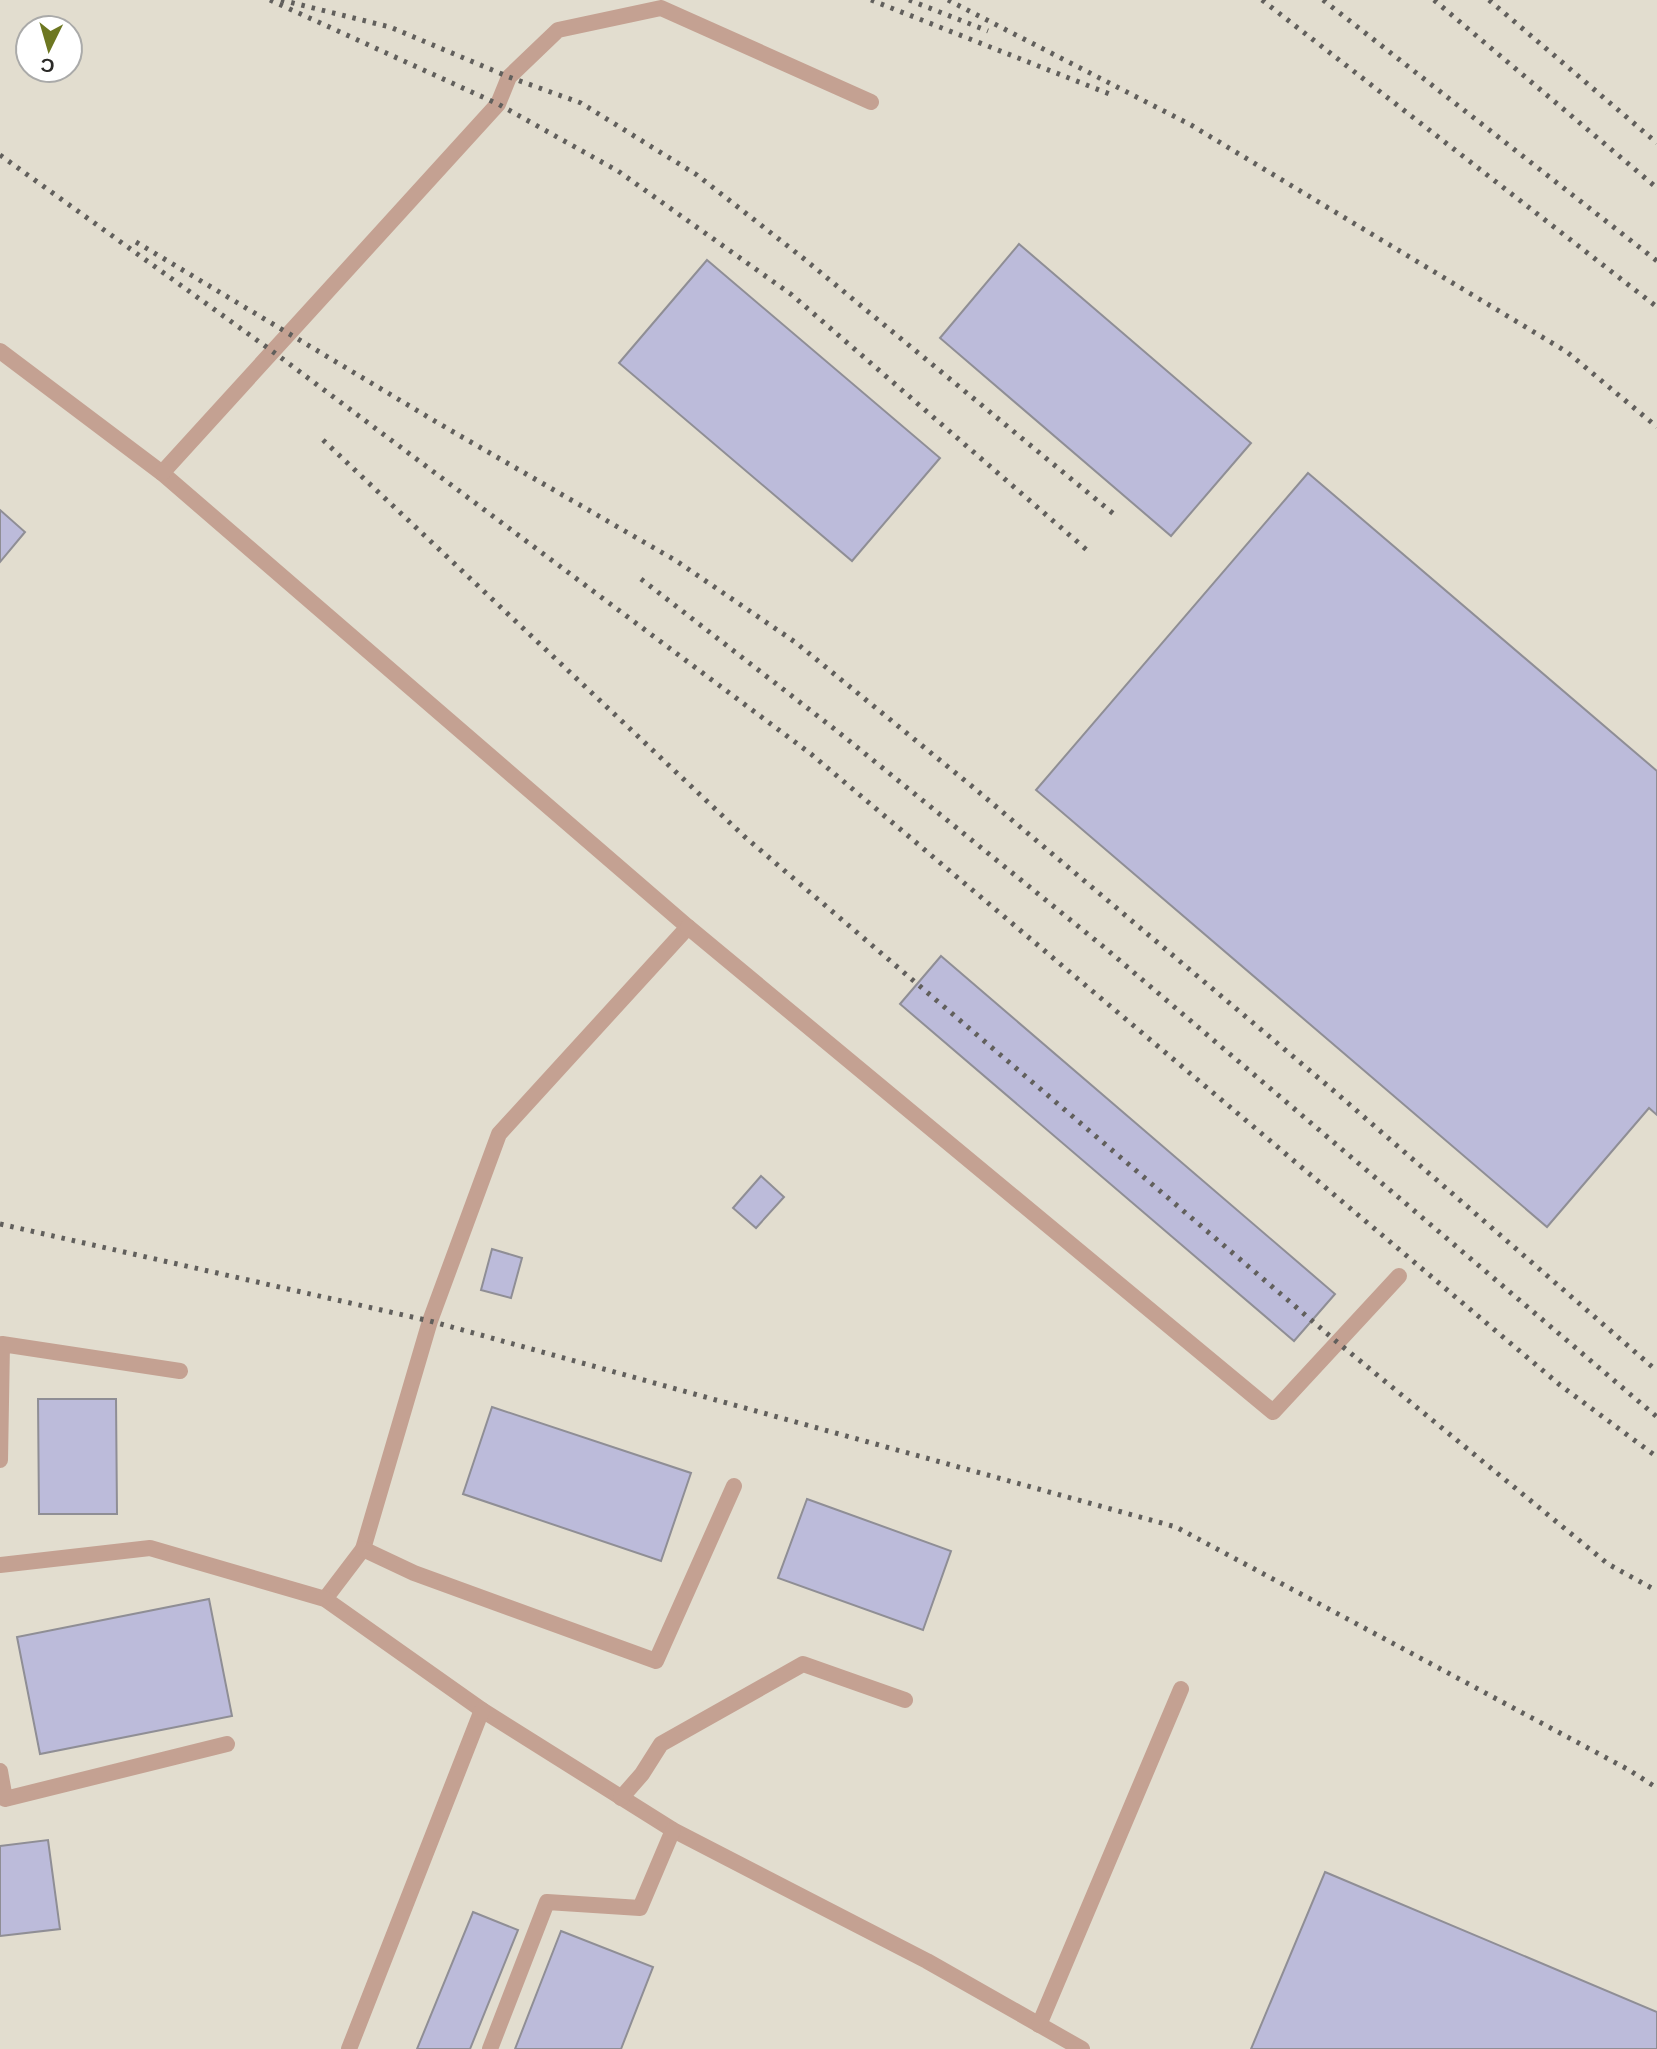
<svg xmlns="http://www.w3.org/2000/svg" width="1657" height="2049" font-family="Barlow,sans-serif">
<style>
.built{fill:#e2ddcf;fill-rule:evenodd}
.building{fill:#bcbbda;stroke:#8f8e95;stroke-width:2}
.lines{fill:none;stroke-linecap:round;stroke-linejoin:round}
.lane{stroke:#c4a192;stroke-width:16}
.rail{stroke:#615f5c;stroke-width:5;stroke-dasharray:3.5 7;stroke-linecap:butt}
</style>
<rect width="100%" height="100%" fill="#edeae4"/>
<path class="built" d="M 0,0 L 1657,0 L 1657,2049 L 0,2049 ZM 28,28 L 70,28 L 70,70 L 28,70 Z"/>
<g class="building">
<polygon points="1019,244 1251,443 1171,536 940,338"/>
<polygon points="707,260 940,458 852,561 619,363"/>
<polygon points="1308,473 1657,771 1657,1115 1649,1108 1547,1227 1036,790"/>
<polygon points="0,510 25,532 0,562"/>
<polygon points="941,956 1335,1294 1294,1341 900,1004"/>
<polygon points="761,1176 784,1197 756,1228 733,1208"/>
<polygon points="492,1249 522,1258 511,1298 481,1290"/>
<polygon points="38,1399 116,1399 117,1514 39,1514"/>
<polygon points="492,1407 691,1473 661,1561 463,1494"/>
<polygon points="807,1499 951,1551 923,1630 778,1578"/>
<polygon points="209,1599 232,1716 40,1754 17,1637"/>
<polygon points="48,1840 60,1929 0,1936 0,1846"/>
<polygon points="1325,1872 1657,2012 1657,2049 1251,2049"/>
<polygon points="473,1912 518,1930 470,2049 417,2049"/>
<polygon points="561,1931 653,1967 621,2049 515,2049"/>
</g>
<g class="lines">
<g class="lane">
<polyline points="0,351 162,473 688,927 499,1134 430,1321 363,1549 325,1599"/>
<polyline points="162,473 498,104 509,77 558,30 661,8 871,102"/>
<polyline points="688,927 1273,1412 1399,1276"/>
<polyline points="0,1460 2,1344 180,1371"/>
<polyline points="363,1549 414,1573 656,1661 734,1486"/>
<polyline points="0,1565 150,1548 325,1599 482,1710 673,1830 927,1961 1082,2049"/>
<polyline points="0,1771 5,1799 227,1744"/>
<polyline points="621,1798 642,1774 661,1744 803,1664 905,1700"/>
<polyline points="1039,2025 1181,1689"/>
<polyline points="349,2049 482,1710"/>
<polyline points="490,2049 547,1902 640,1908 673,1830"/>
</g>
<g class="rail">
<polyline points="270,0 498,104 618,171 792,295 1088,551"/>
<polyline points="281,0 390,27 509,77 581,103 697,175 803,258 1115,515"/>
<polyline points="871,0 1112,95"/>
<polyline points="909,0 988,31"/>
<polyline points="948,0 1191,125 1567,352 1657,427"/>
<polyline points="1262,0 1657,307"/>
<polyline points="1323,0 1657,261"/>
<polyline points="1434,0 1657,188"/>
<polyline points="1489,0 1657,143"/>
<polyline points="0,155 272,351 811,754 1560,1385 1657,1457"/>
<polyline points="136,242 438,423 675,560 795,642 974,788 1334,1091 1657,1371"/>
<polyline points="323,440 745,837 1337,1342 1608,1564 1657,1591"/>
<polyline points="641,579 837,731 1105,948 1657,1417"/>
<polyline points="0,1224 430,1321 1176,1527 1629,1770 1657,1788"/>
</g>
</g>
<g transform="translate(49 49) rotate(185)"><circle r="33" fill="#ffffff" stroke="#aaaaa9" stroke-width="2"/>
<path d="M0-5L12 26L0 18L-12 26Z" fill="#6d7721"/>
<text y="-10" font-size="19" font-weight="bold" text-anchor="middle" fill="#2b2a28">С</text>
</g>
</svg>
